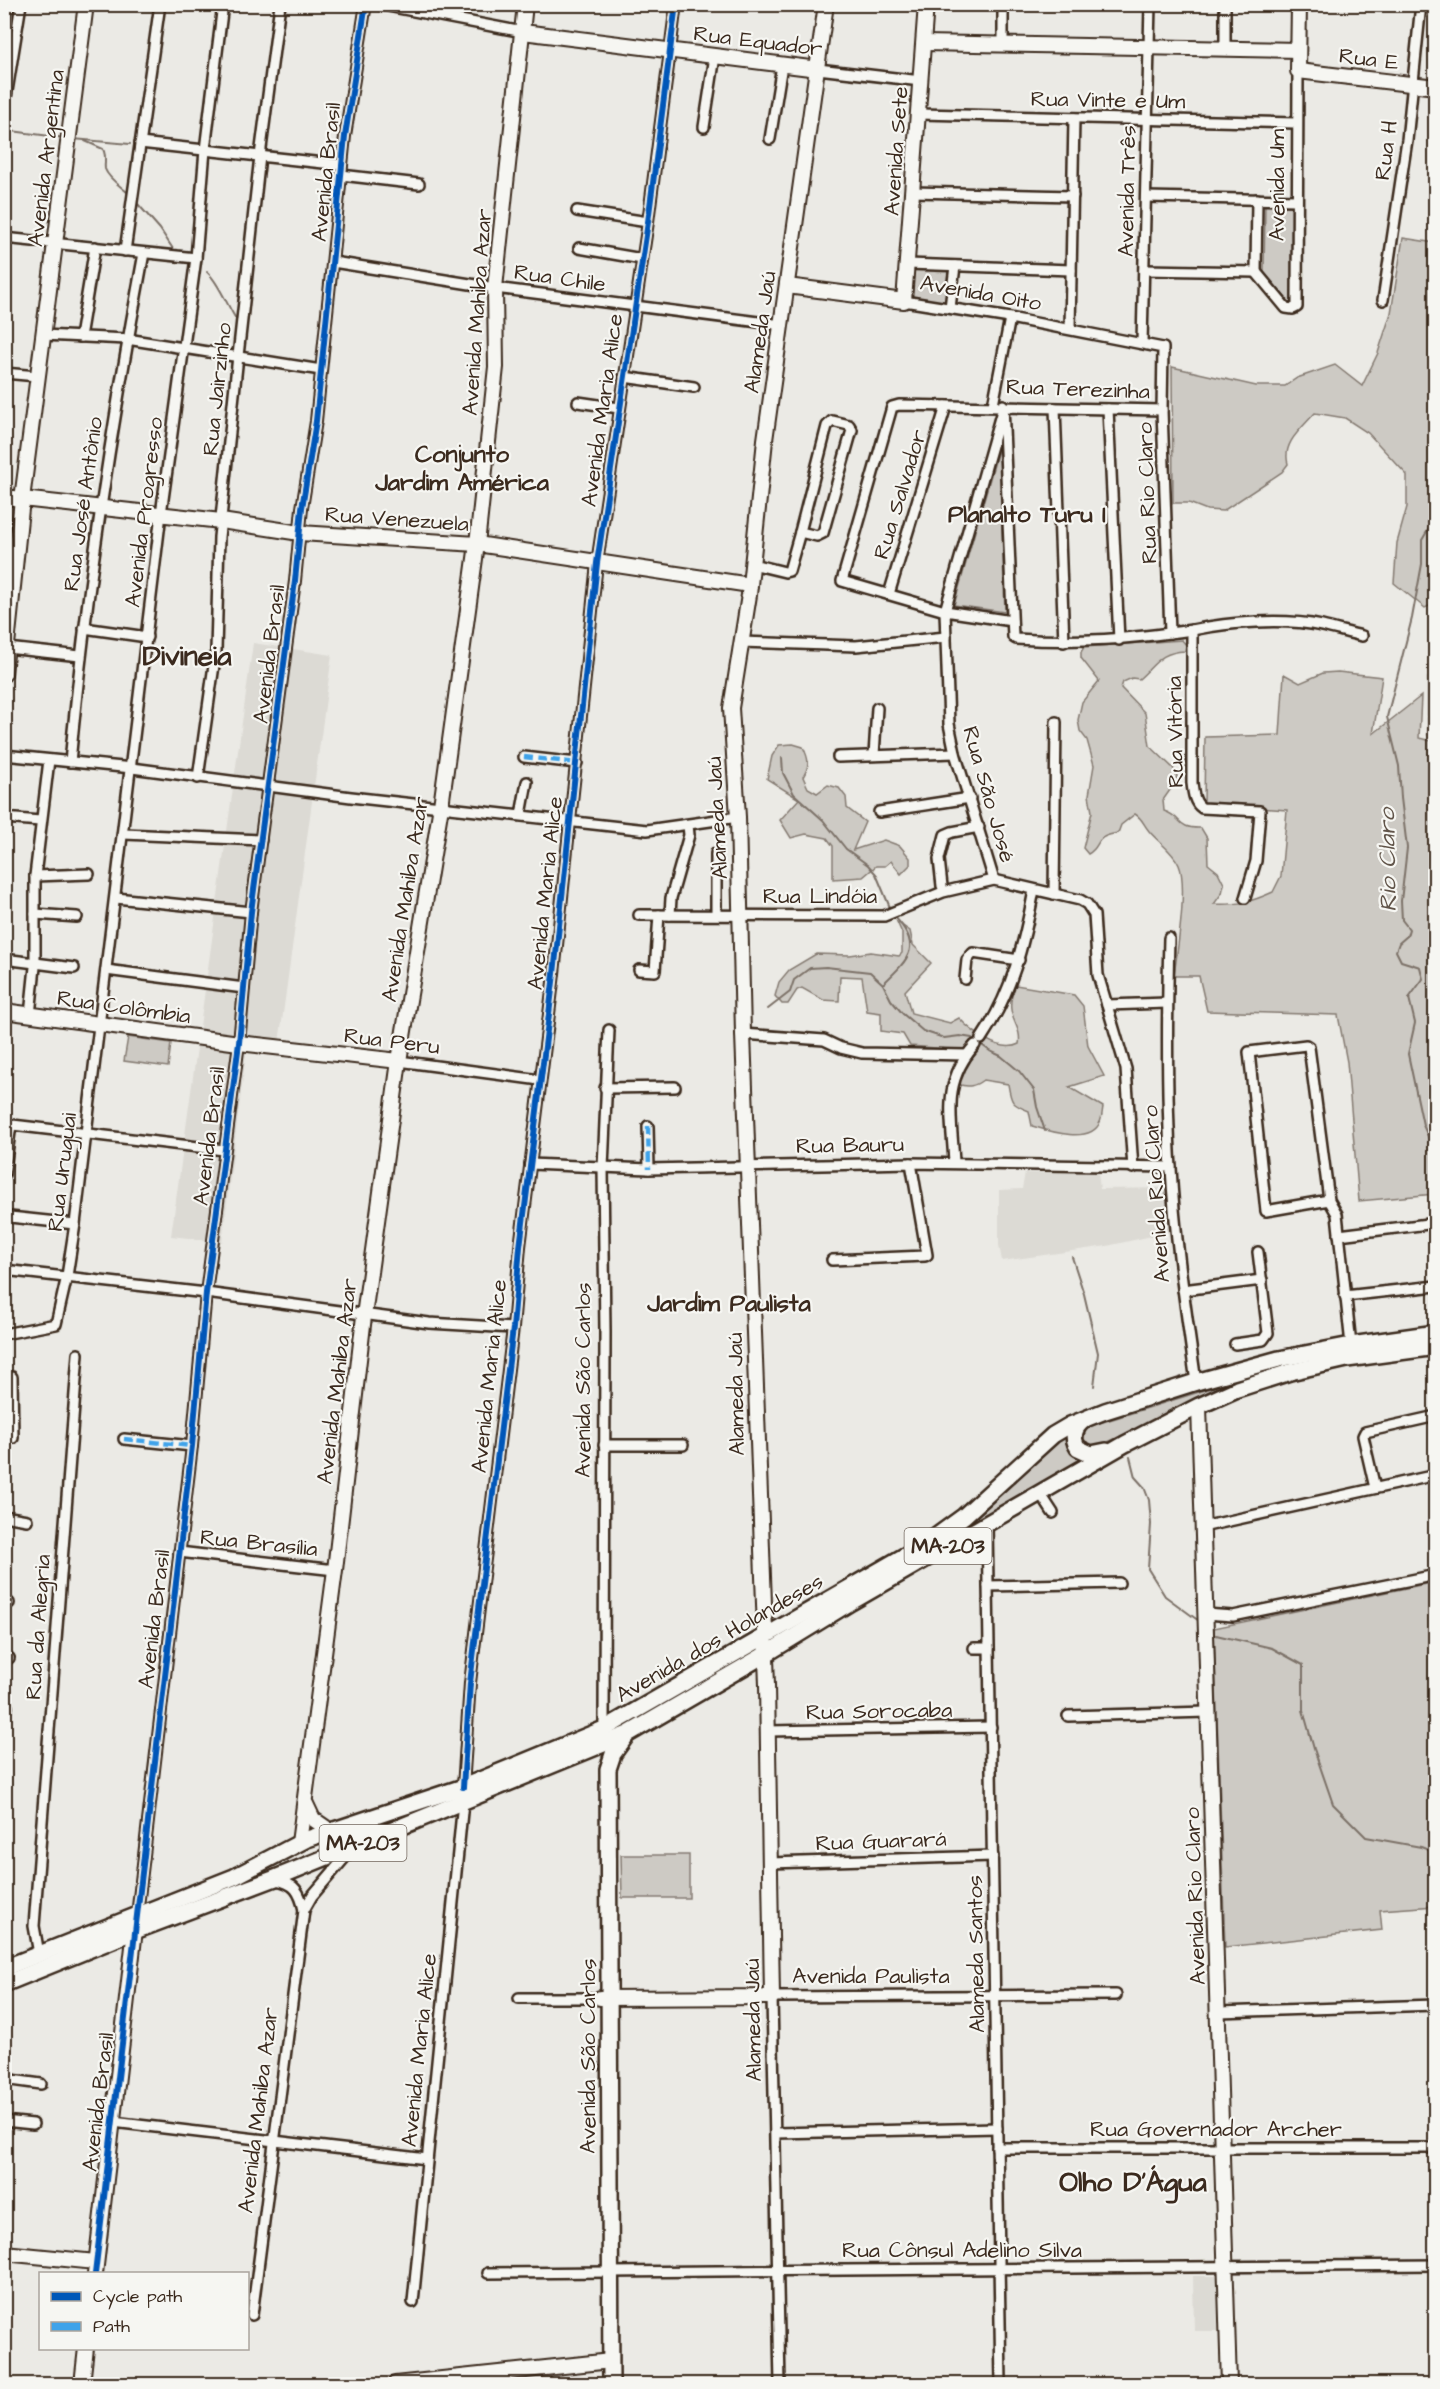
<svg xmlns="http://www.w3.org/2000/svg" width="1440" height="2389" font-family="'Architects Daughter',sans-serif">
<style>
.built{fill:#dcdad4}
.green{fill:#cdcac4;stroke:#847a71;stroke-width:1.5}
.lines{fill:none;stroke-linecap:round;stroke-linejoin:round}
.stream{stroke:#7c7167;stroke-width:2}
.street-casing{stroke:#3b2a1e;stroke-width:14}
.secondary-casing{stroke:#3b2a1e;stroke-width:18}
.primary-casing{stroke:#3b2a1e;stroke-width:20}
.street{stroke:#f6f6f2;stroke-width:9}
.secondary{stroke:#f6f6f2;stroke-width:14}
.primary{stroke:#f6f6f2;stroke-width:15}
.quiet{stroke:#3fa3ea;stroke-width:4.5;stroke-dasharray:9 4.5;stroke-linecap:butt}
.cycleway-casing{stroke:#f6f6f2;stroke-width:10}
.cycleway{stroke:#0057b8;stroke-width:6}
.labels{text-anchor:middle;stroke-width:4.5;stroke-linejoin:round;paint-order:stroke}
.shield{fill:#f6f6f2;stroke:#73675e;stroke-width:1.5}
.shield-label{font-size:21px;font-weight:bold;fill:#3b2a1e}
.street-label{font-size:22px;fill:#3b2a1e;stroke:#f6f6f2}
.neighbourhood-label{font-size:24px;font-weight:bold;fill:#3b2a1e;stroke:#f6f6f2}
.water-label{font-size:24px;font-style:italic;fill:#615449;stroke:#f6f6f2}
.district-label{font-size:28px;font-weight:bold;fill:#3b2a1e;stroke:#f6f6f2}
</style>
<rect width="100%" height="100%" fill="#ebeae5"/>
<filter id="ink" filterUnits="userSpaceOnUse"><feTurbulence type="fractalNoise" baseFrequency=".0167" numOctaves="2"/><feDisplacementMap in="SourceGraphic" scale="12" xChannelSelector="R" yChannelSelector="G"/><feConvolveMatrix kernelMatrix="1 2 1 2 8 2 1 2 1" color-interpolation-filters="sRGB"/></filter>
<g filter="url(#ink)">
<g class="built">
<polygon points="253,643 332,655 279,1043 248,1038 222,1242 171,1236"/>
<polygon points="1426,677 1435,678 1435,737 1426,736"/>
<polygon points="1098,1172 1100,1189 1169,1188 1174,1231 1107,1246 1002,1261 999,1245 999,1190 1022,1189 1025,1173"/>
<polygon points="1193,2276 1217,2276 1218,2331 1194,2331"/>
</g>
<g class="green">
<polygon points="1265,205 1292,206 1294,299 1290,303 1264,272"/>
<path d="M 1403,238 L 1435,243 L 1436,603 L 1425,608 L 1394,583 L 1397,543 L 1407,507 L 1407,475 L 1368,433 L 1345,418 L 1315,413 C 1301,429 1282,443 1288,464 L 1282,472 L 1223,511 L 1207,510 L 1189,503 L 1173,503 L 1172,367 L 1256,386 L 1285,386 L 1297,378 L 1335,365 L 1362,386 L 1378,353 L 1391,313 Z"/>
<polygon points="914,269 948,270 945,302 912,297"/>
<polygon points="999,447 1005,612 954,605"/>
<path d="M 1182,640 L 1186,645 L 1185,651 C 1160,652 1156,664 1139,679 L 1132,678 L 1123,682 L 1121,688 L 1145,713 L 1150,746 L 1173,768 L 1177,776 L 1175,783 L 1163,800 L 1164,811 C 1183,817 1176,829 1201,828 L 1207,838 L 1208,864 L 1218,872 L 1224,884 L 1222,893 L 1214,904 C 1239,905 1251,902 1273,892 L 1281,876 L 1287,810 L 1204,804 L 1205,737 L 1280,735 L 1284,674 L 1300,683 L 1323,673 L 1338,672 L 1382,677 L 1373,734 L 1421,696 L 1419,738 L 1436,742 L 1435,1194 L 1359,1201 L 1347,1062 L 1338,1015 L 1207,1011 L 1199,976 L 1174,976 C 1177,952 1188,885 1179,865 C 1173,851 1158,842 1149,831 C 1143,824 1143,819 1135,814 L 1121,825 L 1118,833 C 1092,837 1103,845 1088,854 L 1083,848 L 1092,812 L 1089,795 L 1094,765 L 1087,740 L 1080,731 L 1078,720 L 1082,702 L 1099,681 L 1081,658 L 1081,652 L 1084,647 Z"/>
<path d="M 793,744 L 803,747 C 809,759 810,766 803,777 L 808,788 L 817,793 L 828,785 L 839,788 L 846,797 L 847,808 L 865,822 L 853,850 L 884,840 L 900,846 L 910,858 L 910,865 L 901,874 L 891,861 L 885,866 L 876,866 L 863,877 L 833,879 L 833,846 L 827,838 L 806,834 L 791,838 L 780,820 L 799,799 L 767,779 L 772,756 L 779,745 Z"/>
<path d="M 897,922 L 910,931 L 913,945 L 931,963 L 905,991 L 911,1013 L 950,1023 L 959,1018 C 971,1031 1000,1054 1019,1044 C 1023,1023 1001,1017 1016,985 L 1074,995 L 1083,1006 L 1088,1046 L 1104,1076 L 1069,1087 L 1103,1107 C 1102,1112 1102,1118 1100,1122 C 1091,1145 1048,1131 1032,1126 L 1029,1111 C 1011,1104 1011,1102 1008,1084 L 983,1080 C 975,1086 968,1088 958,1084 L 969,1058 L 962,1050 L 910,1046 L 903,1034 L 881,1031 L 881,1013 L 867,1011 L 862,977 L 840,976 L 839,1001 L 823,1000 L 802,988 L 797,990 L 788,1004 L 782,1004 L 775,996 L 779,982 L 789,970 L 816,954 L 850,955 L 871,952 L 899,956 L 902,953 L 902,933 Z"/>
<polygon points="128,1037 171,1043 168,1067 124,1061"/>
<polygon points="1263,1372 1099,1446 1088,1445 1084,1439 1085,1431 1090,1426"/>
<polygon points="1062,1437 1067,1439 1072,1454 1083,1462 951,1538 950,1534"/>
<polygon points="1435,1582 1435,1906 1380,1910 1382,1930 1225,1947 1214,1628"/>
<polygon points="621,1855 689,1855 689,1898 622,1898"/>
</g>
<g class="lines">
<g class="stream">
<polyline points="4,130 65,138"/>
<polyline points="73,139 130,144"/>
<path d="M 85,141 L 103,149 C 107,157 104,162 105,169 C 108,178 120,186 127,192"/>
<polyline points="137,203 160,229 175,252"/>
<path d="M 207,272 C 218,281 227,305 236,319"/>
<polyline points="1436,510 1434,520 1422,540 1422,564 1412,618 1387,717 1399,766 1401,798 1407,848 1401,901 1402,920 1409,929 1407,936 1399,943 1396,951 1401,961 1420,967 1423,979 1409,998 1415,1023 1408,1054 1423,1125 1436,1154"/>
<polyline points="782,758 783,773 794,794 823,820 846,849 868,865 876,874 891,910"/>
<path d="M 883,984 C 910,958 923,946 893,915"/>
<polyline points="768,1009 790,992 794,980 810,968 826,967 870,972 883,984 891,1000 903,1014 923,1031 944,1038 960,1036 972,1038 990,1051 1001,1056 1019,1071 1034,1090 1037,1107 1045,1131"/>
<polyline points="1072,1257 1084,1294 1098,1353 1094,1386"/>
<polyline points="1130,1457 1135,1477 1144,1487 1149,1500 1151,1524 1148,1569 1165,1596 1199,1621"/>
<polyline points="1216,1635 1272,1648 1303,1665 1303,1710 1314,1749 1333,1804 1366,1837 1421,1847 1436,1853"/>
</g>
<defs>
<g id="street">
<polyline points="377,4 523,32"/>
<polyline points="1003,4 1003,45"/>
<polyline points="1225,49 1225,4"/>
<polyline points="818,69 921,81"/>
<polyline points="4,110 21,4"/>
<polyline points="919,114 1296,123"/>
<polyline points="704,127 715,56"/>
<polyline points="770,139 782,65"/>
<polyline points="140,143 342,165"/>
<polyline points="341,175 419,184"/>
<polyline points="913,192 1073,196"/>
<polyline points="1146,197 1296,200"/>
<polyline points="577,211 648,222"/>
<polyline points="4,238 196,258"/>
<polyline points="579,248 642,259"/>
<polyline points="125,251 160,4"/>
<polyline points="333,262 495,288 782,325"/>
<polyline points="908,264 1071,270"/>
<polyline points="1144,270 1256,272"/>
<polyline points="1256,272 1286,308 1293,309 1297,307 1298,71"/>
<polyline points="1256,272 1257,199"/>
<polyline points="1383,300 1407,140 1421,4"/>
<polyline points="904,301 1010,318 1163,348 1162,410 1170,633"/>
<polyline points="950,308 955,266"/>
<polyline points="1070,329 1074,118"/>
<polyline points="43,335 127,339 321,370"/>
<polyline points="80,337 95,247"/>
<polyline points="1142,343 1150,4"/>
<polyline points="4,373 37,376"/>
<polyline points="624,377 694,387"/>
<polyline points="578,402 619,408"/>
<polyline points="993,405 1010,318"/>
<path d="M 1003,405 L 1013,637 L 1016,639 C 1081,643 1129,639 1192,630 L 1192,783 C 1193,792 1194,803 1202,808 L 1260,811 L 1256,861 L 1245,898"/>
<polyline points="1055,408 1064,642"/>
<polyline points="1108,409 1119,640"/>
<polygon points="832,421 849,425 852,430 823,533 817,536 800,532 827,426"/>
<polyline points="752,564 785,572 789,571 800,532"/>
<polyline points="889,594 946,406"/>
<polyline points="1012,621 945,611 842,581 892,407 899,405 1162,410"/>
<polyline points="84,628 147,637"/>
<path d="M 1192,630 C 1230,622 1284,618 1322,626 C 1335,629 1349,633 1362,636"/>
<polyline points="741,642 856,646 946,637"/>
<polyline points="7,648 80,656"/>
<polyline points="4,755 132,768 351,797 647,830 738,817"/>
<polyline points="874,755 877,708"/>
<polyline points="524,757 577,763"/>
<polyline points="838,757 955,753"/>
<path d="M 70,762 C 86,591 112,422 144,253"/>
<polyline points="198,778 216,651 219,537 238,356 260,156 280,4"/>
<polyline points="879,812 970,798"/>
<polyline points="521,815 527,782"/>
<polyline points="4,818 40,821"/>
<polyline points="124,834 261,840"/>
<polyline points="716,853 716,914"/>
<polyline points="35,876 89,874"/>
<polyline points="994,880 955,753 949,724 945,611 1001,414"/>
<polyline points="942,886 939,859 945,835 952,832 979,827"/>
<polyline points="1054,894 1056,722"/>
<polyline points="116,898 251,912"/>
<polyline points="35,914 77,917"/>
<polyline points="639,915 884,916 943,892 994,880 1080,900 1087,904 1094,915 1098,975 1126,1069 1133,1168"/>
<polyline points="670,915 671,898 689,835 688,825"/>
<path d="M 1169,938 C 1167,1014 1166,1092 1171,1168 C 1175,1239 1186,1311 1196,1382"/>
<polyline points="4,959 74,968"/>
<polyline points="106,970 244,988"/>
<polyline points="639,970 655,971 659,915"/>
<polyline points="965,979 967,960 973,953 1019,960"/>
<polyline points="1107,1005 1167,1003"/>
<polyline points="30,1015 35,967 35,876 49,760"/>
<polyline points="743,1034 824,1040 841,1048 862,1053 967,1055"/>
<path d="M 981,1039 C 1012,993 1024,944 1034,890"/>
<polyline points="399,1061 540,1080"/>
<polyline points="605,1088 675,1087"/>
<polyline points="4,1124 224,1150"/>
<polyline points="648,1126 649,1169"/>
<path d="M 954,1163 C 952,1117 941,1083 975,1045"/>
<polyline points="530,1164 649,1169 911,1163 1171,1167"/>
<polyline points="4,1175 11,1125"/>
<polyline points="1329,1200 1266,1211 1249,1052 1306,1045 1309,1047 1329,1200 1337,1214 1351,1345"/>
<polyline points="10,1217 75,1224"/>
<polyline points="1339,1235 1436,1223"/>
<polyline points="832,1260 925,1256 927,1255 911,1163"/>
<polyline points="4,1270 206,1293 429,1323 513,1328"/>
<polyline points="1183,1290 1262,1280"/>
<polyline points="1345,1296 1436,1286"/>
<polyline points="4,1334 56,1324 67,1276 75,1224 161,514 196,258 205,150 223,4"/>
<polyline points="1235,1344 1263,1340 1268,1333 1258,1252"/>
<polyline points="4,1438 13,1438 12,1377"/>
<polyline points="124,1439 192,1446"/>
<polyline points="604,1445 683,1445"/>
<polyline points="1375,1488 1363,1436 1365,1432 1436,1416"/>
<polyline points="1040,1493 1053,1513"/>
<polyline points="4,1516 27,1520"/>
<polyline points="987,1523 1001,2384"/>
<polyline points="1202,1527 1436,1475"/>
<polyline points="179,1552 335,1570"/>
<polyline points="988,1586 1119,1583"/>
<polyline points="4,1603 9,1603"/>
<polyline points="1205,1614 1233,1616 1436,1575"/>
<polyline points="974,1648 989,1648"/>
<polyline points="4,1657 9,1658"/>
<polyline points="4,1707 7,1707"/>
<polyline points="1068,1716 1207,1712"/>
<polyline points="604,1729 605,1332 603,1168 609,1030"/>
<polyline points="768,1731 991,1727"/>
<polyline points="463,1787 470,1683 513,1328 520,1247 554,974 597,563 648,222 676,4"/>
<polyline points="770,1863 993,1856"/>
<path d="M 276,1880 C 295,1883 300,1892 304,1910"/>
<polyline points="137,1915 192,1446 206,1293 239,1043 251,912 295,581 302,508 316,421 345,136 366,4"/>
<polyline points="39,1954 34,1926 78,1354"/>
<polyline points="519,1998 600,1998"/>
<polyline points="1219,2012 1436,2005"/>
<polyline points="4,2079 41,2084"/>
<polyline points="4,2121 33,2124"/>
<polyline points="113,2122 427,2159"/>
<polyline points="776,2133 997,2128"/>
<polyline points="997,2148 1436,2148"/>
<polyline points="488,2273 1436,2265"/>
<polyline points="413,2302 463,1802"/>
<polyline points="252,2315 304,1910 312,1896 353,1848"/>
<polyline points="780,2384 772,1997 1116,1995"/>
</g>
<g id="secondary">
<polyline points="1299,4 1298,71 1436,87"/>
<polyline points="523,32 818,69"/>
<polyline points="924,43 1298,50"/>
<polyline points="787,286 904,301 926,4"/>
<polyline points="4,497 221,521 300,533 477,544 750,585"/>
<polyline points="4,674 22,499 86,4"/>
<polyline points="4,1011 239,1043 399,1061"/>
<polyline points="1199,1406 1229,2384"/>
<polyline points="306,1804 313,1819 329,1830"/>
<polyline points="299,1843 335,1570 364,1316 399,1061 441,806 477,544 496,367 495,288 525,4"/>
<polyline points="600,1998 772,1997 767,1685 743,1034 738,817 731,708 749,595 765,440 826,4"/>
<polyline points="4,2253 96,2262"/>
<polyline points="95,2274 136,1921"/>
<polyline points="82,2384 86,2348"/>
<polyline points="395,2384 611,2361"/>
</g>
<g id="primary">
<path d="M 1084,1420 C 1074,1427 1071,1437 1078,1448 L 1091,1454 L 1106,1451"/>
<polyline points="4,1968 234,1877 307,1839 463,1787 604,1729 927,1543 964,1516 1053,1435 1070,1425 1105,1411 1196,1382 1279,1359 1351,1345 1436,1333"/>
<polyline points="4,1984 135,1931 273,1879 628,1734 766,1654 851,1602 1125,1444 1199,1406 1237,1389 1290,1372 1347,1359 1436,1347"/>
<polyline points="611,2384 608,1769 613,1754 626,1736"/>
</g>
</defs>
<use href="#street" class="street-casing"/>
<use href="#secondary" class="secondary-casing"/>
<use href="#primary" class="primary-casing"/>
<use href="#street" class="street"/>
<use href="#secondary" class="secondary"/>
<use href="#primary" class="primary"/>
<g class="quiet">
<polyline points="524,757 577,763"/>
<polyline points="648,1126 649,1169"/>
<polyline points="124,1439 192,1446"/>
</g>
<defs>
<g id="cycleway">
<polyline points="463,1787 470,1683 513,1328 520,1247 554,974 597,563 648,222 676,4"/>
<polyline points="95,2274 192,1446 206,1293 239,1043 251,912 295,581 302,508 316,421 345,136 366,4"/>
</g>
</defs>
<use href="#cycleway" class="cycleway-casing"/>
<use href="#cycleway" class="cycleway"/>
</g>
</g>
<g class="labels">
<g class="shield">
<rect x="904.5" y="1528" width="87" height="36" rx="4.5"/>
<rect x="319.5" y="1825" width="87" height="36" rx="4.5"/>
</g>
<g class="shield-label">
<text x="948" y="1553">MA-203</text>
<text x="363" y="1850">MA-203</text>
</g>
<g class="street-label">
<text transform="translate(758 40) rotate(7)" y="8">Rua Equador</text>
<text transform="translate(1369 58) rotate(7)" y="8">Rua E</text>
<text transform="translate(1108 99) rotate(1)" y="8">Rua Vinte e Um</text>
<text transform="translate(1385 150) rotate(-82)" y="8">Rua H</text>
<text transform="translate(895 151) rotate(-86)" y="8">Avenida Sete</text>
<text transform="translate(45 158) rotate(-83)" y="8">Avenida Argentina</text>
<text transform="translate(325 172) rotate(-84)" y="8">Avenida Brasil</text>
<text transform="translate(1276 185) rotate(-90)" y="8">Avenida Um</text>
<text transform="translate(1126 191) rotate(-89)" y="8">Avenida Três</text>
<text transform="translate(560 277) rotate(8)" y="8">Rua Chile</text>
<text transform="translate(981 292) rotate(10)" y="8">Avenida Oito</text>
<text transform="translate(476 312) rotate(-86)" y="8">Avenida Mahiba Azar</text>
<text transform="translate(759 332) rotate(-82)" y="8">Alameda Jaú</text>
<text transform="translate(1078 388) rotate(2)" y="8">Rua Terezinha</text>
<text transform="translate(216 389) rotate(-84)" y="8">Rua Jairzinho</text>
<text transform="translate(601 410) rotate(-82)" y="8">Avenida Maria Alice</text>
<text transform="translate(1146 493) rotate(-92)" y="8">Rua Rio Claro</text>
<text transform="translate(899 494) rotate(-73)" y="8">Rua Salvador</text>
<text transform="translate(82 504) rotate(-82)" y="8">Rua José Antônio</text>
<text transform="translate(143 512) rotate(-83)" y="8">Avenida Progresso</text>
<text transform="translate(397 518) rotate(4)" y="8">Rua Venezuela</text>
<text transform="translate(268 654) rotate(-83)" y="8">Avenida Brasil</text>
<text transform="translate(1174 732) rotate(-91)" y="8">Rua Vitória</text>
<text transform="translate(990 794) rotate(74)" y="8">Rua São José</text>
<text transform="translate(716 818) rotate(-93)" y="8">Alameda Jaú</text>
<text transform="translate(544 893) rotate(-84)" y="8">Avenida Maria Alice</text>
<text x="820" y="903">Rua Lindóia</text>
<text transform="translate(404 899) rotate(-81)" y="8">Avenida Mahiba Azar</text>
<text transform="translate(124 1006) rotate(8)" y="8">Rua Colômbia</text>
<text transform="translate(392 1040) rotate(7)" y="8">Rua Peru</text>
<text transform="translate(208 1136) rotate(-83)" y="8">Avenida Brasil</text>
<text transform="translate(850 1144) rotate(-1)" y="8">Rua Bauru</text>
<text transform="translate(61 1172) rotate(-83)" y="8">Rua Uruguai</text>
<text transform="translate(1155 1194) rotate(-94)" y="8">Avenida Rio Claro</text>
<text transform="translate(488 1376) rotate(-84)" y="8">Avenida Maria Alice</text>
<text transform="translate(582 1380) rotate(-90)" y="8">Avenida São Carlos</text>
<text transform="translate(336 1381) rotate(-83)" y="8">Avenida Mahiba Azar</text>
<text transform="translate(735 1394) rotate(-91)" y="8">Alameda Jaú</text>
<text transform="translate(259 1542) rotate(6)" y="8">Rua Brasília</text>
<text transform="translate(153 1619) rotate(-83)" y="8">Avenida Brasil</text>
<text transform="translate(37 1627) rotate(-86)" y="8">Rua da Alegria</text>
<text transform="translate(719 1637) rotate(-30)" y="8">Avenida dos Holandeses</text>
<text transform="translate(879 1710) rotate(-1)" y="8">Rua Sorocaba</text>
<text transform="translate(881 1840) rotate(-2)" y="8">Rua Guarará</text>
<text transform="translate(1194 1896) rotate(-92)" y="8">Avenida Rio Claro</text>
<text transform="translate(975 1954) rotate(-91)" y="8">Alameda Santos</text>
<text x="871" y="1983">Avenida Paulista</text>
<text transform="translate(752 2020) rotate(-91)" y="8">Alameda Jaú</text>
<text transform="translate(418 2050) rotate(-84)" y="8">Avenida Maria Alice</text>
<text transform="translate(587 2056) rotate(-90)" y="8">Avenida São Carlos</text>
<text transform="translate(97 2102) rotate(-83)" y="8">Avenida Brasil</text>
<text transform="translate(257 2110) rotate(-83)" y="8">Avenida Mahiba Azar</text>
<text x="1216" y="2136">Rua Governador Archer</text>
<text x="962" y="2257">Rua Cônsul Adelino Silva</text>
</g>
<g class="neighbourhood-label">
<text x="462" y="462">Conjunto<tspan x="462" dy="28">Jardim América</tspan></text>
<text x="1027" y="522">Planalto Turu I</text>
<text x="729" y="1311">Jardim Paulista</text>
</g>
<g class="water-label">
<text transform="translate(1387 860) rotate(-91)" y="8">Rio Claro</text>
</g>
<g class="district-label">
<text x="187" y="665">Divineia</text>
<text x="1133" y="2191">Olho D'Água</text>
</g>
</g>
<rect width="1440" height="2389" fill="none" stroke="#f6f6f2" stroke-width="24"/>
<rect x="12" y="12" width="1416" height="2365" fill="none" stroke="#3b2a1e" stroke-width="2" filter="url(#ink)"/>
<rect x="39" y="2272" width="210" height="78" fill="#f6f6f2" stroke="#aba49d" stroke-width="1.5"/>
<rect x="51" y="2292" width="30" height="9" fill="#0057b8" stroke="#aba49d" stroke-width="1.5"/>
<text x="93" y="2302" font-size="18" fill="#3b2a1e">Cycle path</text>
<rect x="51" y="2322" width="30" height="9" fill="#3fa3ea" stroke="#aba49d" stroke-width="1.5"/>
<text x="93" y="2332" font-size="18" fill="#3b2a1e">Path</text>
</svg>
